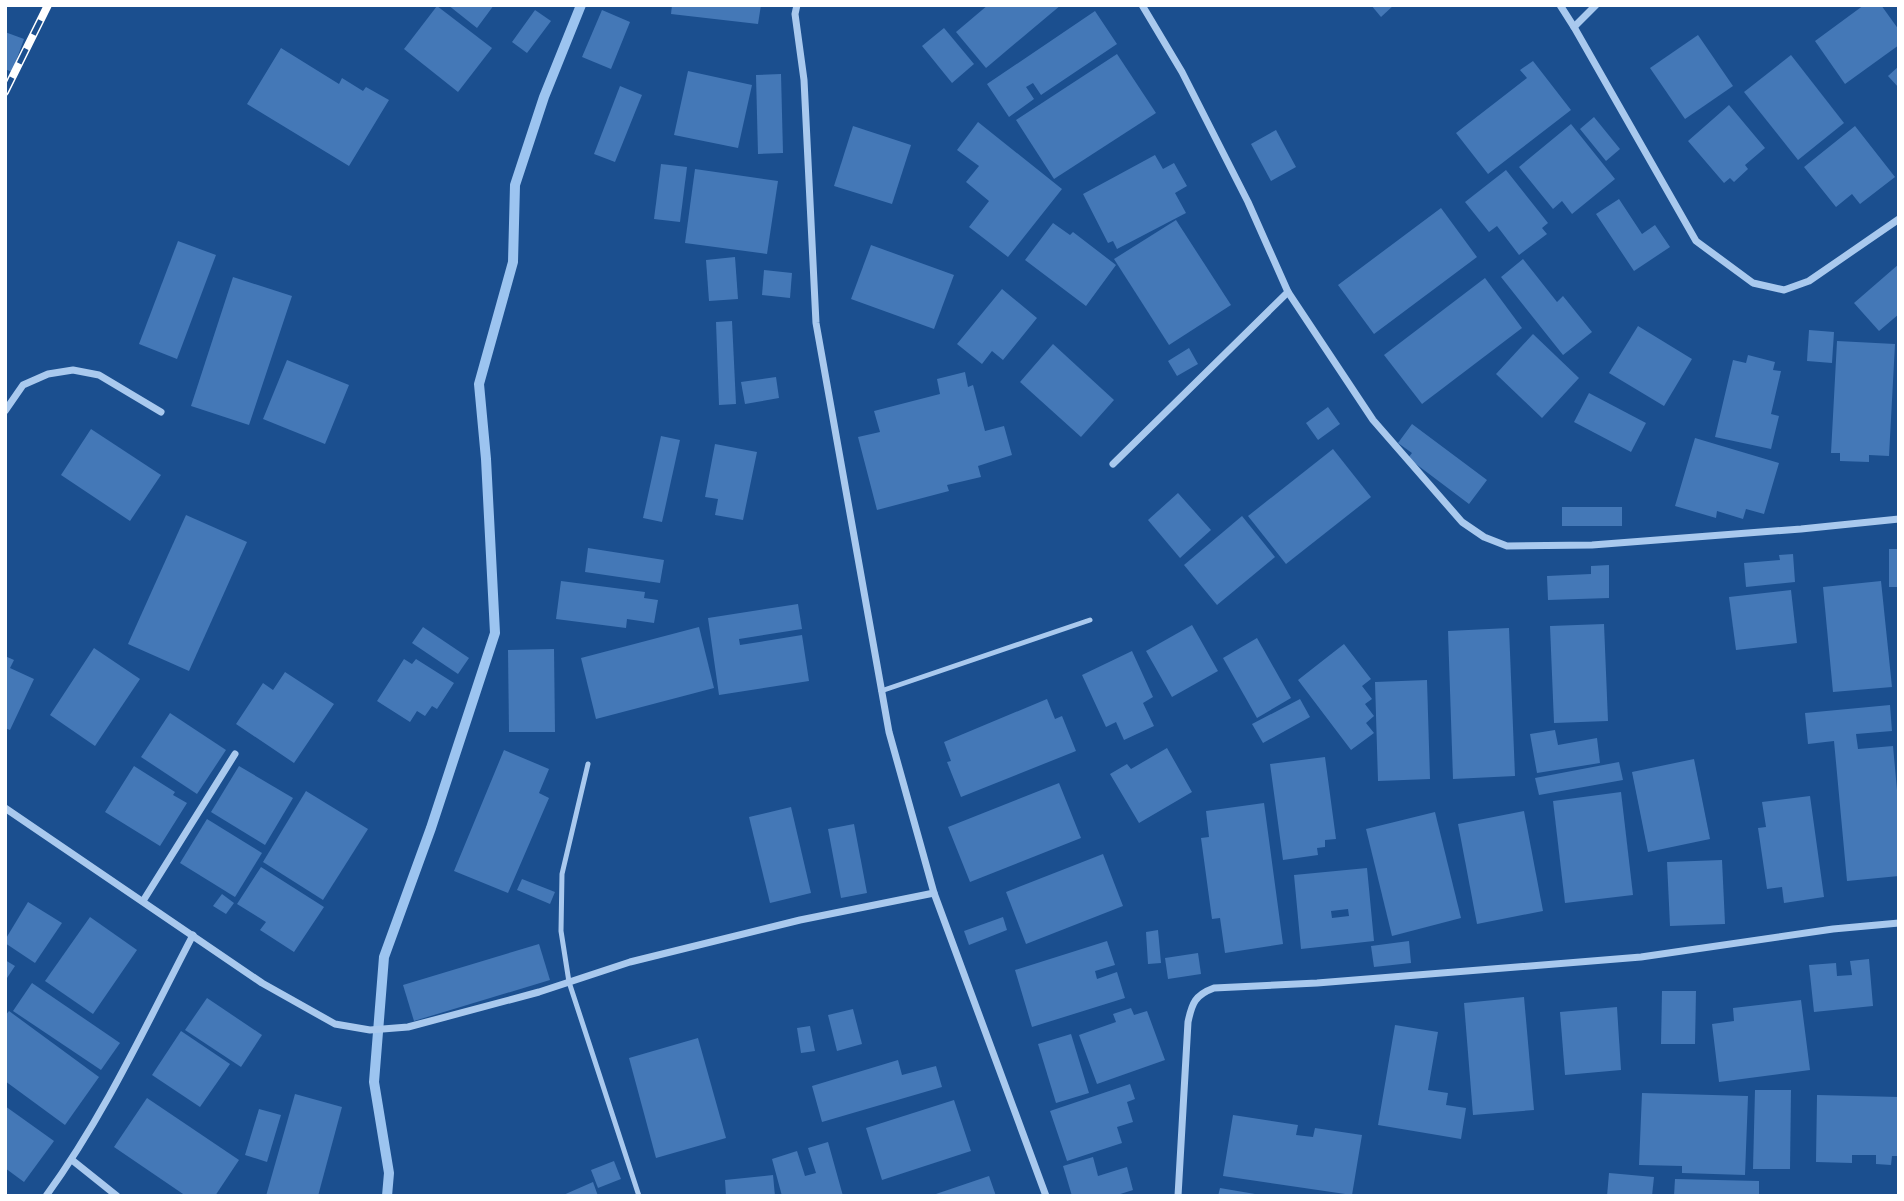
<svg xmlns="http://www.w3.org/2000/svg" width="1904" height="1201" font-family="'Fira Sans',sans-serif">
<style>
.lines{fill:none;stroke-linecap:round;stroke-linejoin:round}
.stream{stroke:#9cc4f0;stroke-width:10}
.building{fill:#4478b7;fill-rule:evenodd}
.lane{stroke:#a9c9ee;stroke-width:5}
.street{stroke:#a9c9ee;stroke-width:7}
.rail-casing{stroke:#fff;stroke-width:8}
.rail{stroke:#1b4f8f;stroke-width:5;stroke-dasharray:16;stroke-linecap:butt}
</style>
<rect width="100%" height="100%" fill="#1b4f8f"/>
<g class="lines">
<polyline class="stream" points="387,1196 389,1173 374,1082 384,957 431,828 495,633 486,459 479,384 513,262 515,185 544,97 581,5"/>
</g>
<g class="building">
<polygon points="448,5 494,5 477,28"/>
<polygon points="672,5 761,5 758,24 671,14"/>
<polygon points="988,5 1061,5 986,68 956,32"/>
<polygon points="1371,5 1394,5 1381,17"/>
<polygon points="1864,5 1881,5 1899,30 1899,45 1845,84 1815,41"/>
<polygon points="437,6 492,48 458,92 404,49"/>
<polygon points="535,10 551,21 527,53 512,42"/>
<polygon points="602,10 630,22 611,69 582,57"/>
<polygon points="1095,11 1117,44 1041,95 1033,83 1026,87 1034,99 1009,117 987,84"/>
<polygon points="944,28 974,64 952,83 922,46"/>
<polygon points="5,32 24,39 12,72 5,69"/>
<polygon points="1698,35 1733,86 1685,119 1650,68"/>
<polygon points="281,48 339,84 342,78 363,91 366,87 389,100 349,166 247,104"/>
<polygon points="1117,54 1156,113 1054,179 1016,120"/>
<polygon points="1791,55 1844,123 1798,160 1744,92"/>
<polygon points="1533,61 1571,110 1488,174 1456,133 1527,78 1520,70"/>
<polygon points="1899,66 1899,88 1888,76"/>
<polygon points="688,71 752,85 738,148 674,135"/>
<polygon points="781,74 783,153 758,154 756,75"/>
<polygon points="620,86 642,95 615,162 594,154"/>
<polygon points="1729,105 1765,148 1745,165 1748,169 1734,182 1730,178 1724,183 1688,141"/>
<polygon points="1594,117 1620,149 1606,161 1580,129"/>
<polygon points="978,122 1062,189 1008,257 969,227 989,201 966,182 979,166 957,150"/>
<polygon points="1571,124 1615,179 1572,214 1562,201 1553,209 1519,167"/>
<polygon points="853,126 911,145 892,204 834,186"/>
<polygon points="1855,126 1895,177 1860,204 1852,194 1836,207 1804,167"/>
<polygon points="1276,130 1296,167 1271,181 1251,144"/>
<polygon points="1155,155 1163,169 1174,163 1187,186 1175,193 1186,213 1117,249 1113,241 1108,243 1083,194"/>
<polygon points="661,164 687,167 680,222 654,219"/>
<polygon points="695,169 778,181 767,254 685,243"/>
<polygon points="1506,170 1548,223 1542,228 1547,234 1519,255 1497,226 1489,232 1465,202"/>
<polygon points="1619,199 1642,234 1655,225 1670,247 1634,271 1596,214"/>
<polygon points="1441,208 1477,257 1374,334 1338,285"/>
<polygon points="1176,220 1231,305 1169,345 1114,259"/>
<polygon points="1053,223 1070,235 1073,232 1116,265 1086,306 1025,260"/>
<polygon points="178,241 216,255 177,359 139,344"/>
<polygon points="871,245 954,275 934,329 851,299"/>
<polygon points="735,257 738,299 709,301 706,260"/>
<polygon points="1523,259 1557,302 1563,296 1592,332 1563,355 1501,277"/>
<polygon points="1899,264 1899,314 1879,331 1854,303"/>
<polygon points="764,270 792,273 790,298 762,295"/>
<polygon points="233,277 292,296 249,425 191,406"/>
<polygon points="1485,278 1522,328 1422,404 1384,355"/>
<polygon points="1002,289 1037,318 1003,360 992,351 982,364 957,344"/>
<polygon points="732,321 736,404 719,405 716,322"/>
<polygon points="1638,326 1692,359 1664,406 1609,373"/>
<polygon points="1809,330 1834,332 1832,363 1807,361"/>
<polygon points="1533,334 1579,378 1542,418 1496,374"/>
<polygon points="1837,341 1895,344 1889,456 1869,455 1869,462 1840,461 1840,453 1831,453"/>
<polygon points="1053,344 1114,400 1081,437 1020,382"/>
<polygon points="1189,348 1198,364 1177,376 1168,361"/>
<polygon points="1748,355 1775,362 1773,370 1781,371 1771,414 1779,416 1771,449 1715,437 1733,360 1746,363"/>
<polygon points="287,360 349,385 325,444 263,419"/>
<polygon points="965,372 968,387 973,385 985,431 1004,426 1012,455 978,466 981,477 947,485 949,491 877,510 858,437 880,432 874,411 940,394 937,379"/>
<polygon points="776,377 779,398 745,404 741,382"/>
<polygon points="1589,393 1646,423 1631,452 1574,422"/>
<polygon points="1328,407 1340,424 1318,440 1306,423"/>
<polygon points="1412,424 1487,480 1469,504 1408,458 1412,453 1398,443"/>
<polygon points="91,429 161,475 130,521 61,475"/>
<polygon points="661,436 680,440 662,522 643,518"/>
<polygon points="1695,438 1779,463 1764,514 1746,509 1743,519 1717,511 1716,518 1675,506"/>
<polygon points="715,444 757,452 743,520 715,515 718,499 705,497"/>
<polygon points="1333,449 1371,497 1286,564 1248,516"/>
<polygon points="1178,493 1211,530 1180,558 1148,520"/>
<rect x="1562" y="507" width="60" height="19"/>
<polygon points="186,515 247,542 189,671 128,644"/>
<polygon points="1242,516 1275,557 1217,605 1184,565"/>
<polygon points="588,548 664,560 660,583 585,572"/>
<rect x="1889" y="549" width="10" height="38"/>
<polygon points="1793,554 1795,582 1746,587 1744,563 1780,560 1779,555"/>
<polygon points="1609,565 1609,598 1548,600 1547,576 1591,574 1591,566"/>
<polygon points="561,581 645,592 644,598 658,600 654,623 627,619 626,628 556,619"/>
<polygon points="1881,581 1892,687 1833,692 1823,587"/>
<polygon points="1791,590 1797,643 1736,650 1729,597"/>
<polygon points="798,604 802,629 739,639 740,645 802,635 809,681 719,695 708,618"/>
<polygon points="1604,624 1608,721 1554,723 1550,626"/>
<polygon points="1192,625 1218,671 1172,697 1146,651"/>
<polygon points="423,627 469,658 458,674 412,643"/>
<polygon points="699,627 714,688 596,719 581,658"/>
<polygon points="1509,628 1515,776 1453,779 1448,631"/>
<polygon points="1257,638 1291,698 1257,718 1223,658"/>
<polygon points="1344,644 1371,679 1362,686 1372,699 1365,704 1374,716 1366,723 1374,733 1351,750 1298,680"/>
<polygon points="94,648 140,679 95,746 50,715"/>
<polygon points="554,649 555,732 509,732 508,650"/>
<polygon points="1132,651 1153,697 1143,703 1154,726 1124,740 1116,722 1106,727 1082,675"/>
<polygon points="5,656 14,660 10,668 34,679 10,730 5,728"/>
<polygon points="404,659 412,664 416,659 454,683 437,709 432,706 425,716 417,711 410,722 377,701"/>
<polygon points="285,672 334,704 294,763 236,724 263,683 273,690"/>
<polygon points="1427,680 1430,779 1378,781 1375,682"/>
<polygon points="1047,699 1055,719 1062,716 1076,751 961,797 947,762 951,761 944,742"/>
<polygon points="1300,699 1310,717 1263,743 1252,724"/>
<polygon points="1890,705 1892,731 1856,734 1858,749 1893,746 1899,812 1899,876 1847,881 1834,741 1808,744 1805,713"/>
<polygon points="170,713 226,750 197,794 141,757"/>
<polygon points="1555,730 1558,745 1597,738 1600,763 1537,773 1530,734"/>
<polygon points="1167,748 1192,792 1139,823 1110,774 1127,764 1131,769"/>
<polygon points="504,750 549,769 539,793 549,798 508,893 454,871"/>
<polygon points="1325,757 1336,839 1325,840 1325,847 1317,848 1318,855 1283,860 1270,764"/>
<polygon points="1694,759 1710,839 1648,852 1632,772"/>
<polygon points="1619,762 1623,780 1539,795 1535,778"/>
<polygon points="134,766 175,792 173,795 187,803 160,846 105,812"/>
<polygon points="239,766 293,798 265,845 211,812"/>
<polygon points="1059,783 1081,838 970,882 948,827"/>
<polygon points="306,791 368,829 323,900 263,862"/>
<polygon points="1621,792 1633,895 1565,903 1553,801"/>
<polygon points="1810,796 1824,897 1784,903 1782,887 1767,889 1758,828 1766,827 1762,802"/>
<polygon points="1264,803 1283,944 1225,953 1220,918 1212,919 1201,838 1209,837 1206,811"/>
<polygon points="791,807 811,893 770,903 749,817"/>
<polygon points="1524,811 1543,911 1477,924 1458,824"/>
<polygon points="1435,812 1461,918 1392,936 1366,829"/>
<polygon points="207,819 262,853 235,897 180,863"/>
<polygon points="854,824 867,893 841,898 828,829"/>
<polygon points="1103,854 1123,906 1026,944 1006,892"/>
<polygon points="1722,860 1725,924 1670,926 1667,862"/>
<polygon points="261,867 324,907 294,952 260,930 266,922 237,904"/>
<path d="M 1367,868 L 1374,941 L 1301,949 L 1294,875 ZM 1348,909 L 1349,916 L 1332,918 L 1331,911 Z"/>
<polygon points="522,879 555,892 550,904 517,890"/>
<polygon points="222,894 234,903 226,914 213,906"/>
<polygon points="28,902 62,923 35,963 5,943 5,940"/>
<polygon points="90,917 137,950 93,1014 45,981"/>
<polygon points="1003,917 1007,930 969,945 964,931"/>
<polygon points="1158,930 1161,963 1148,964 1146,932"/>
<polygon points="1107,941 1115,965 1095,971 1097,979 1117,972 1125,998 1032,1027 1015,970"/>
<polygon points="1409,941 1411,963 1374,967 1371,946"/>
<polygon points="539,944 550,980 414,1021 403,985"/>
<polygon points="1198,953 1201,974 1168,979 1165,958"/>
<polygon points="1869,959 1873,1006 1814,1012 1809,965 1836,963 1837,976 1852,975 1850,961"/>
<polygon points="5,960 15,966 5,981"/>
<polygon points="32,983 120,1043 101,1070 13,1011"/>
<polygon points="1662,991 1696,991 1695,1044 1661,1044"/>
<polygon points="1524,997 1534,1110 1473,1115 1464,1003"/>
<polygon points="207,998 262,1035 241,1067 185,1030"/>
<polygon points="1801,1000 1810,1070 1719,1082 1712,1024 1734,1021 1733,1008"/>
<polygon points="1617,1007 1621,1070 1565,1075 1560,1012"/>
<polygon points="1131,1008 1134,1015 1147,1011 1165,1060 1097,1084 1079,1035 1116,1022 1113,1014"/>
<polygon points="853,1009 862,1044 837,1051 828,1015"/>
<polygon points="9,1011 99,1077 65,1125 5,1081 5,1016"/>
<polygon points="1395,1025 1438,1032 1428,1090 1448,1093 1446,1105 1466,1108 1461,1139 1378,1125"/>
<polygon points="810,1026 815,1051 801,1053 797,1028"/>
<polygon points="181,1031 230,1064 200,1107 152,1075"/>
<polygon points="1071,1034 1089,1093 1056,1103 1038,1044"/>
<polygon points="698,1038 726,1138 656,1158 629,1058"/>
<polygon points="898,1060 902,1075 936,1066 942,1087 822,1122 812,1086"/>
<polygon points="1130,1084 1135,1099 1127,1102 1133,1122 1117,1127 1122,1143 1067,1161 1050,1111"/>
<polygon points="1755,1090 1791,1090 1790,1169 1753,1169"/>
<polygon points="1642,1093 1748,1096 1745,1175 1682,1173 1682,1166 1639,1165"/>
<polygon points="295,1094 342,1107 318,1196 266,1196"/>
<polygon points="1817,1095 1899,1097 1899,1156 1892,1156 1891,1165 1876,1164 1876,1155 1852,1155 1852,1163 1816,1162"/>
<polygon points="147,1098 239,1160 215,1196 186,1196 114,1147"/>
<polygon points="954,1100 971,1151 882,1180 866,1128"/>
<polygon points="5,1106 54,1141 24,1182 5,1168"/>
<polygon points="259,1109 281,1115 267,1162 245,1155"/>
<polygon points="1233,1115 1298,1125 1296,1135 1313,1137 1315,1128 1362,1135 1352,1195 1223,1176"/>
<polygon points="828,1142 843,1196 782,1196 772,1159 797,1151 805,1176 816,1173 808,1148"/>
<polygon points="1093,1157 1098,1176 1127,1167 1133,1190 1114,1196 1072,1196 1063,1166"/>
<polygon points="614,1161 621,1179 598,1188 591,1170"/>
<polygon points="1609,1173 1654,1177 1652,1196 1607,1196"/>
<polygon points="773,1175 775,1196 726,1196 725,1180"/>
<polygon points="989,1176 996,1196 934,1196 933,1195"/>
<polygon points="1675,1179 1759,1181 1759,1196 1674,1196"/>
<polygon points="593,1182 598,1196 561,1196"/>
<polygon points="1220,1188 1255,1194 1255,1196 1218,1196"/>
</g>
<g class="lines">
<g class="lane">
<polyline points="881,691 1090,620"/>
<polyline points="588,764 562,874 561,931 569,982 639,1196"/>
</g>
<g class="street">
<polyline points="797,5 795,14 804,80 816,323 889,732 934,893 1046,1196"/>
<polyline points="1142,5 1182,72 1248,202 1288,292 1373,420 1462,522 1484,537 1507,546 1592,545 1801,529 1899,519"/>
<polyline points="1560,5 1574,27 1696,241 1753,283 1784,290 1809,281 1899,219"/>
<polyline points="1574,27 1596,5"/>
<polyline points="5,411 23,385 48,374 73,370 99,375 161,412"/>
<polyline points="1113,464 1288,292"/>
<polyline points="5,808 262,983 335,1024 370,1030 408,1027 539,992 630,962 800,920 934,893"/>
<polyline points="143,901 235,754"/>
<polyline points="72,1160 117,1196"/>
<path d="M 46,1196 C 105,1115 147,1023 193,935"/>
<path d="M 1178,1196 L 1188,1022 C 1192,1003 1195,995 1214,988 L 1317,983 L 1641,957 L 1833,929 L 1899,923"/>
</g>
<defs>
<polyline id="rail" points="5,92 48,5"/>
</defs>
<use href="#rail" class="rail-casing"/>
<use href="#rail" class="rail"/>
</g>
<rect width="1904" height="1201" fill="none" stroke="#ffffff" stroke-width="14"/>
</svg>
